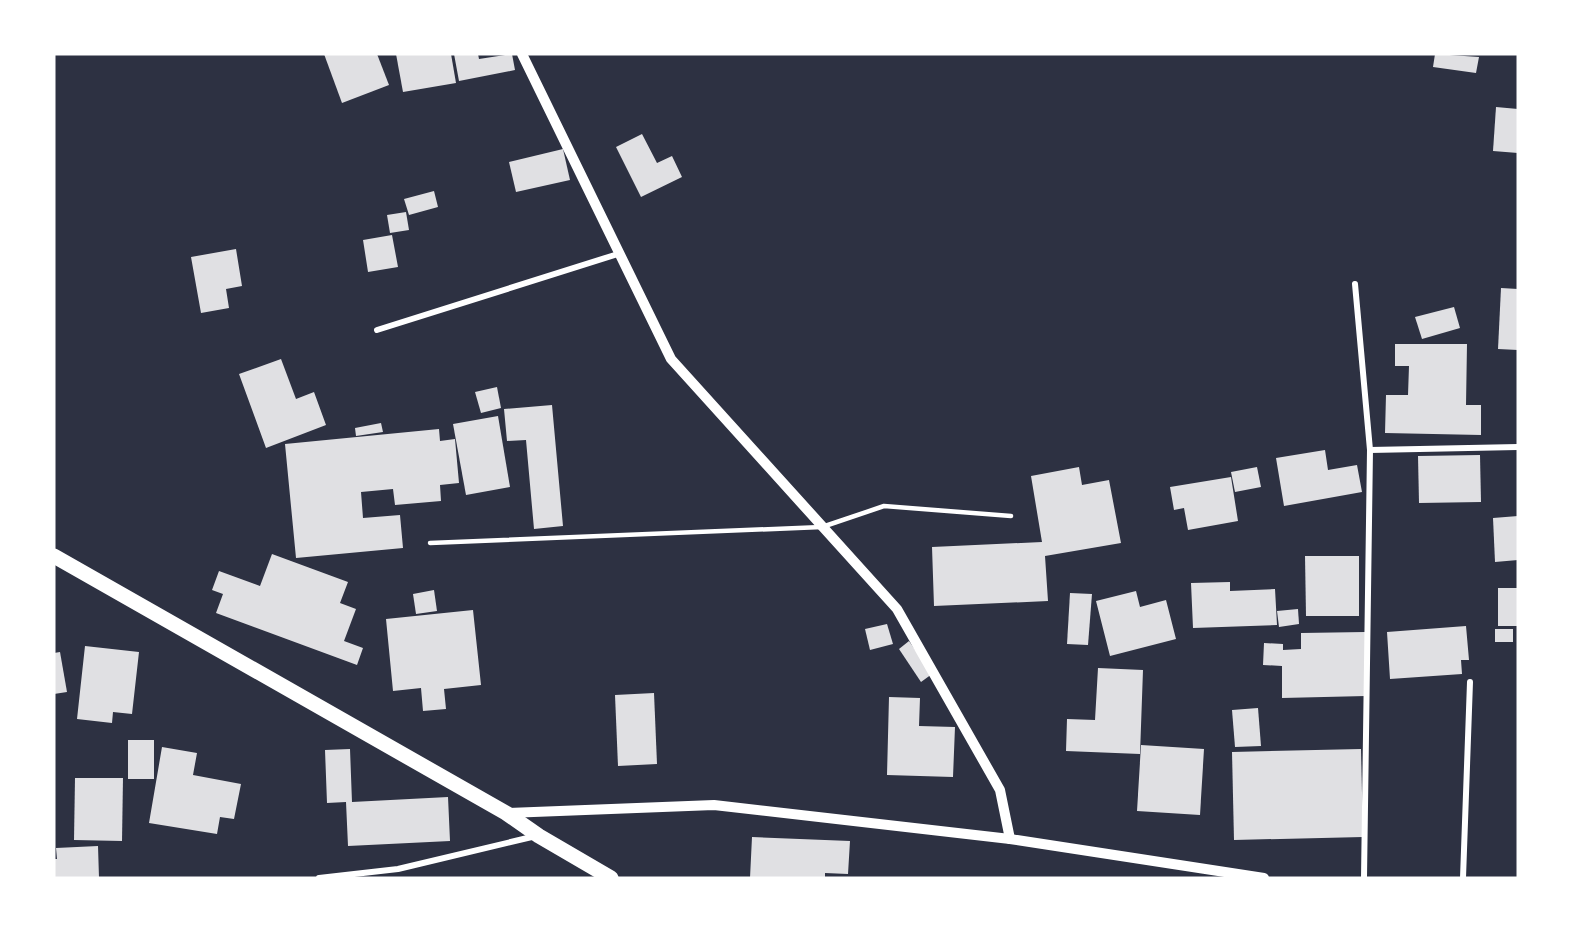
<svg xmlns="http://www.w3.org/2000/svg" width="1572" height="932" font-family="'Roboto Serif',serif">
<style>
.building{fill:#e0e0e3}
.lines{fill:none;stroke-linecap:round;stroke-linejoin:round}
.service{stroke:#fff;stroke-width:4.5}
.minor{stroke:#fff;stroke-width:6}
.tertiary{stroke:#fff;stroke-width:10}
.primary{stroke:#fff;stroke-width:15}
</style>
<rect width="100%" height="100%" fill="#2d3142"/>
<g class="building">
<polygon points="324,54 377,54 389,85 342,103"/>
<polygon points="396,54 451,54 456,83 403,92"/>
<polygon points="454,54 478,54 479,59 512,54 515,70 459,81"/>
<polygon points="1435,54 1479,57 1476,73 1433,67"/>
<polygon points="1496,107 1518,109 1518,153 1493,151"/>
<polygon points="642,134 657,163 672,156 682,177 641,197 616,147"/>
<polygon points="563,149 570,180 516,192 509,162"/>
<polygon points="434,191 438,207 409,215 404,199"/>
<polygon points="406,212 409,230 390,233 387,215"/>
<polygon points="392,235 398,267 368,272 363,240"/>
<polygon points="236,249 242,286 226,289 229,308 201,313 191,257"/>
<polygon points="1501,288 1518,289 1518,350 1498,349"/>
<polygon points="1454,307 1460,328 1422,339 1415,317"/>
<polygon points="1395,344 1467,344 1466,405 1481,405 1481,435 1385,433 1386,395 1408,395 1409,366 1395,366"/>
<polygon points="281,359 296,399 314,392 326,425 266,448 239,374"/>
<polygon points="497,387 501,408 481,413 475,392"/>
<polygon points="552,405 563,526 534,529 526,440 507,441 504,409"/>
<polygon points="498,416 510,487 466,495 453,424"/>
<polygon points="381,423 383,432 356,436 355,428"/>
<polygon points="439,429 440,441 455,439 459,483 440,485 441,501 395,505 393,489 361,492 363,518 400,515 403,548 296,558 285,444"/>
<polygon points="1325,450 1328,470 1357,465 1362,492 1284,506 1276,458"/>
<polygon points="1480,455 1481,502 1419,503 1418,456"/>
<polygon points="1079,467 1082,485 1109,480 1121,543 1045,556 1048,601 934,606 932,547 1042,542 1031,476"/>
<polygon points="1257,467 1261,487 1235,492 1231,472"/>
<polygon points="1231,477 1238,521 1188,530 1184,508 1174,510 1170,487"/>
<polygon points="1518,516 1518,560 1495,562 1493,518"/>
<polygon points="272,554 348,582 340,603 356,609 344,641 363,648 357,665 216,613 223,594 212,590 219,571 260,586"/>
<polygon points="1305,556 1359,556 1359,616 1306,616"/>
<polygon points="1230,582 1230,591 1275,589 1277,625 1193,628 1191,583"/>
<rect x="1498" y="588" width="20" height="38"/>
<polygon points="434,590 437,611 416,614 413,594"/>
<polygon points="1136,591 1140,607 1166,600 1176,639 1110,656 1096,601"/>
<polygon points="1070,593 1092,594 1088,645 1067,644"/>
<polygon points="1298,609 1299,624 1279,627 1277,611"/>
<polygon points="473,610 481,685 444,689 446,709 423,711 421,688 393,691 386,619"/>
<polygon points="887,624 893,644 870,650 865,629"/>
<polygon points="1466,626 1469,660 1461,660 1462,674 1390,679 1387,632"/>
<rect x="1495" y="629" width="18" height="13"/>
<polygon points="1365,632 1366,696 1282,698 1282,666 1263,665 1264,643 1283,644 1283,650 1301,649 1301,633"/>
<polygon points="909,641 932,674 921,682 899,649"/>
<polygon points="85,646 139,652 132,714 113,712 112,723 77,719"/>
<polygon points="60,652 67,692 54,694 54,653"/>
<polygon points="1098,668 1143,670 1140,754 1066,751 1067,719 1095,720"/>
<polygon points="654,693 657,764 618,766 615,695"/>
<polygon points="889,697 920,698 919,726 955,727 953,777 887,775"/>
<polygon points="1258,708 1261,746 1235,747 1232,710"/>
<rect x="128" y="740" width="26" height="39"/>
<polygon points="1141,745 1204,749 1200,815 1137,811"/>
<polygon points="162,747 197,753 193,775 241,784 234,819 220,817 217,834 149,823"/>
<polygon points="350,749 352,802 448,797 450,841 348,846 346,802 327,803 325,750"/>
<polygon points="1361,749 1363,837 1234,840 1232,752"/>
<polygon points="75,778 123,778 122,841 74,840"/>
<polygon points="752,837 850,841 848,874 825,873 825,878 750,878"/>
<polygon points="98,846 99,878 54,878 54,859 57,859 56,848"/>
</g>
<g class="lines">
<polyline class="service" points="430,543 822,527 884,506 1011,516"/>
<g class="minor">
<polyline points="1355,284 1370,450 1364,878"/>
<polyline points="377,330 618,254"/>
<polyline points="1370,450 1518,447"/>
<polyline points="319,878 398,869 536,836"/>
<polyline points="1463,878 1470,682"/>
</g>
<g class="tertiary">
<polyline points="522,54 671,359 897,609 1000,790 1010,839"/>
<polyline points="506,813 714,805 1010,839 1264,878"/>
</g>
<polyline class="primary" points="54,556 506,813 539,836 611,878"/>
</g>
<rect width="1572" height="932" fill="none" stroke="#ffffff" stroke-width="111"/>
</svg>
